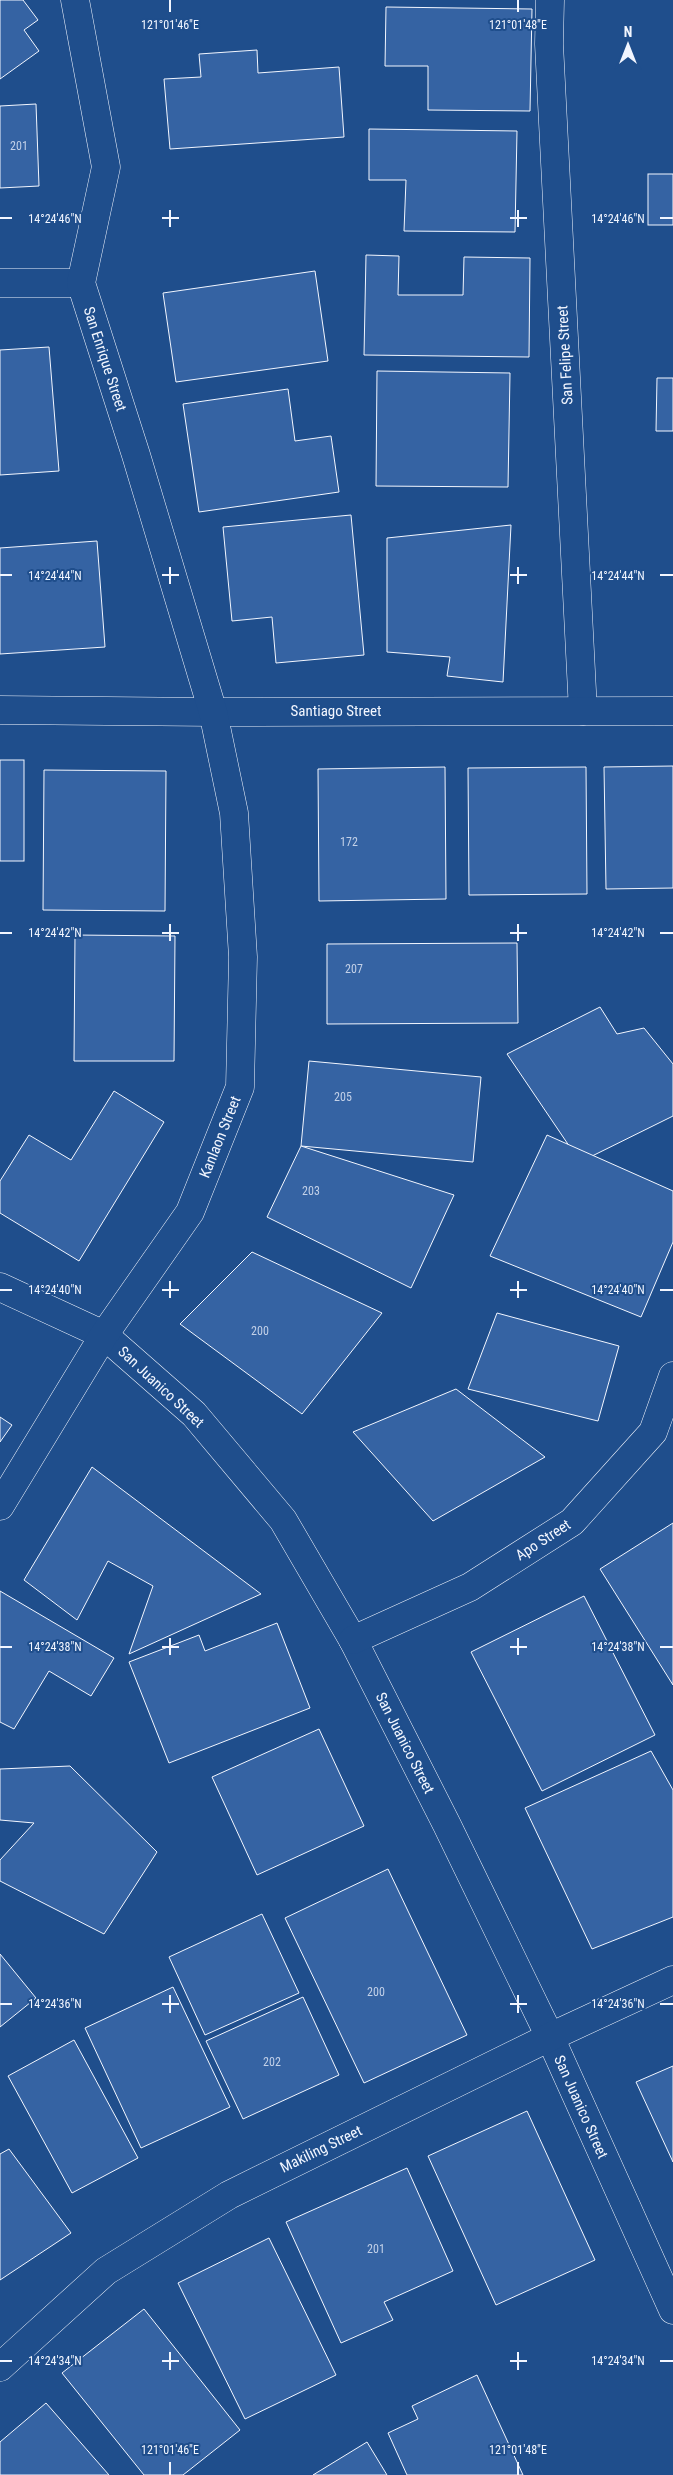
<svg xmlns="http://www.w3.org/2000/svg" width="673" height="2475" font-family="'Roboto Condensed',sans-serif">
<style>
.building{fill:#3563a3;stroke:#f2f6ff}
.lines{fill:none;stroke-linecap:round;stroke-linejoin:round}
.minor-casing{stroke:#f2f6ff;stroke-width:29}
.minor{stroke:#1f4e8c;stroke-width:28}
.ticks{fill:none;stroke:#f2f6ff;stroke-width:2}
.labels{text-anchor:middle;stroke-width:4;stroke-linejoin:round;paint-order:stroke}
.number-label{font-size:12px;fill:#c3d1e8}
.street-label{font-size:15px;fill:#f2f6ff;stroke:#1f4e8c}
.ticks-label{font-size:12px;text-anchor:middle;fill:#f2f6ff;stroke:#1f4e8c;stroke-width:4;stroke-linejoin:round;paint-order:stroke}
</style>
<rect width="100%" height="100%" fill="#1f4e8c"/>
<g class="building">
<polygon points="0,0 23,0 38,20 24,30 39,51 0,79"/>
<polygon points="386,7 532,9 530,111 428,110 428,66 385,66"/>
<polygon points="257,50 258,73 339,67 344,137 170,149 164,79 201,77 199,54"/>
<polygon points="36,104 39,186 0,188 0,106"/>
<polygon points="369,129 517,131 515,232 404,231 406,180 369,180"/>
<rect x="648" y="174" width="25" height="51"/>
<polygon points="366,255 399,256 398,295 463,295 464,257 530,258 529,357 364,355"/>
<polygon points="315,271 328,361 176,382 163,293"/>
<polygon points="49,347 59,471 0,475 0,350"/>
<polygon points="377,371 510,373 508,487 376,486"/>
<polygon points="657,378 673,378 673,431 656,431"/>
<polygon points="288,389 295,441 331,436 339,492 199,512 183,404"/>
<polygon points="351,515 364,655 276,663 272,617 232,621 223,527"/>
<polygon points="511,525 503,682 447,676 450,657 387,652 387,538"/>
<polygon points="97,541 105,647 0,654 0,548"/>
<rect x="0" y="760" width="24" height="101"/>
<polygon points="673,766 673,888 606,889 604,767"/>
<polygon points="445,767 446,899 319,901 318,769"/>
<polygon points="586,767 587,894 469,895 468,768"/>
<polygon points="44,770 166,771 165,911 43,910"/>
<polygon points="75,935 175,936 174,1061 74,1061"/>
<polygon points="517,943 518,1023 327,1024 327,944"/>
<polygon points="600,1007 617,1034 644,1028 673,1064 673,1116 580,1162 507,1054"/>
<polygon points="309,1061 481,1077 473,1162 301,1146"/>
<polygon points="114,1091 164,1122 79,1261 0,1213 0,1181 29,1135 71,1160"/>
<polygon points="547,1135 673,1191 673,1242 641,1317 490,1256"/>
<polygon points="301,1146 454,1195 411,1288 267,1217"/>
<polygon points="252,1252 382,1313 302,1414 180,1324"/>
<polygon points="497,1313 619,1346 598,1421 468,1389"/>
<polygon points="456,1389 545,1457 433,1521 353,1432"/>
<polygon points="0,1417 12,1425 0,1442"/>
<polygon points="92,1467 261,1594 129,1654 153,1586 108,1561 77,1620 24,1580"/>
<polygon points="673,1523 673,1685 600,1569"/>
<polygon points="0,1591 114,1658 91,1696 49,1671 14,1729 0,1722"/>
<polygon points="584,1596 655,1735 542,1791 471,1652"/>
<polygon points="277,1623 310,1708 169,1763 129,1662 199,1635 205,1651"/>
<polygon points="319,1729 364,1826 257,1875 212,1777"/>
<polygon points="651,1751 673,1790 673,1917 592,1949 525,1808"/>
<polygon points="70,1766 157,1852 104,1934 0,1881 0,1860 34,1823 0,1820 0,1769"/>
<polygon points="388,1869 467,2035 364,2083 285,1918"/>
<polygon points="262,1914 299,1993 205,2035 169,1957"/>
<polygon points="0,1954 36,1998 0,2027"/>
<polygon points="173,1987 230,2107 141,2148 85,2028"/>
<polygon points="303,1997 339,2075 243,2119 206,2041"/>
<polygon points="74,2040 138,2158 72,2193 8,2076"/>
<polygon points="673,2066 673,2162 636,2082"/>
<polygon points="527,2111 595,2260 496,2305 428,2156"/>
<polygon points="9,2149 71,2233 0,2280 0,2154"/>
<polygon points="407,2168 453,2271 384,2302 393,2320 341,2343 286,2222"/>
<polygon points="269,2238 336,2375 245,2419 178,2283"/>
<polygon points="144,2309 240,2430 183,2475 144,2475 62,2373"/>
<polygon points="477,2375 523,2475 407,2475 388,2433 418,2419 412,2406"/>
<polygon points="46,2403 109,2475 0,2475 0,2442"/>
<polygon points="367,2442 387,2475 313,2475"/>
</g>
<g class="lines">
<defs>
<g id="minor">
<polyline points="550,0 549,44 583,711"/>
<polyline points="0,283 81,283"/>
<polyline points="0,710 213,712 673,711"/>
<polyline points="0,1287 104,1335 194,1414 283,1520 353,1640 447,1825 550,2037 673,2310"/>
<polyline points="0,1506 104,1335 190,1212 240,1087 243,957 234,813 213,712 136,455 81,283 106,167 75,0"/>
<polyline points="353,1640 470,1587 572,1522 653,1432 673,1376"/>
<polyline points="0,2367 106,2271 229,2195 550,2037 673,1980"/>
</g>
</defs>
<use href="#minor" class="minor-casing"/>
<use href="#minor" class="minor"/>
</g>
<path class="ticks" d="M 170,0 L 170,12M 518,0 L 518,12M 170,210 L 170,227M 518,210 L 518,227M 0,218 L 12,218M 162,218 L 179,218M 510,218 L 527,218M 660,218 L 673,218M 170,567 L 170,584M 518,567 L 518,584M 0,575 L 12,575M 162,575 L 179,575M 510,575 L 527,575M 660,575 L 673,575M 170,924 L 170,941M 518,924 L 518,941M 0,933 L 12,933M 162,933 L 179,933M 510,933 L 527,933M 660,933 L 673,933M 170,1281 L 170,1298M 518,1281 L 518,1298M 0,1290 L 12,1290M 162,1290 L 179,1290M 510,1290 L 527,1290M 660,1290 L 673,1290M 170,1638 L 170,1655M 518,1638 L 518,1655M 0,1647 L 12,1647M 162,1647 L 179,1647M 510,1647 L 527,1647M 660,1647 L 673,1647M 170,1995 L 170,2013M 518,1995 L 518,2013M 0,2004 L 12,2004M 162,2004 L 179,2004M 510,2004 L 527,2004M 660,2004 L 673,2004M 170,2352 L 170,2370M 518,2352 L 518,2370M 0,2361 L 12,2361M 162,2361 L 179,2361M 510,2361 L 527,2361M 660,2361 L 673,2361M 170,2462 L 170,2475M 518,2462 L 518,2475"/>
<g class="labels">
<g class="number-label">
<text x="19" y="150">201</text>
<text x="349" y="846">172</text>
<text x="354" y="973">207</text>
<text x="343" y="1101">205</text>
<text x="311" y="1195">203</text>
<text x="260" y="1335">200</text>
<text x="376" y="1996">200</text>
<text x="272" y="2066">202</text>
<text x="376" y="2253">201</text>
</g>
<g class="street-label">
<text transform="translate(565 355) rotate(-93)" y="5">San Felipe Street</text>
<text transform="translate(105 359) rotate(72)" y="5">San Enrique Street</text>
<text x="336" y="716">Santiago Street</text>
<text transform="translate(220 1137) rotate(-68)" y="5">Kanlaon Street</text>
<text transform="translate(161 1387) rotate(43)" y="5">San Juanico Street</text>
<text transform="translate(543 1540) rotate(-33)" y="5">Apo Street</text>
<text transform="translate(405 1743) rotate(63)" y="5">San Juanico Street</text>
<text transform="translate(581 2107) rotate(66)" y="5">San Juanico Street</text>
<text transform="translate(321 2149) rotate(-26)" y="5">Makiling Street</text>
</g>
</g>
<g class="ticks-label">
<text x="170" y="29">121°01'46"E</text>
<text x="518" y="29">121°01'48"E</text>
<text x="55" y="223">14°24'46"N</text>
<text x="618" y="223">14°24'46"N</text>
<text x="55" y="580">14°24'44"N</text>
<text x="618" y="580">14°24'44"N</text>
<text x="55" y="937">14°24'42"N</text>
<text x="618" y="937">14°24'42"N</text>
<text x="55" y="1294">14°24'40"N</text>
<text x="618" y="1294">14°24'40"N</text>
<text x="55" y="1651">14°24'38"N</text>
<text x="618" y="1651">14°24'38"N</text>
<text x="55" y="2008">14°24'36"N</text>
<text x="618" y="2008">14°24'36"N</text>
<text x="55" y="2365">14°24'34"N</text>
<text x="618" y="2365">14°24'34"N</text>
<text x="170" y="2454">121°01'46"E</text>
<text x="518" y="2454">121°01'48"E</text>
</g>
<g transform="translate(628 45)" stroke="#1f4e8c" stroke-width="4" paint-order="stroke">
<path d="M0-4L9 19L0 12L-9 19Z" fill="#f2f6ff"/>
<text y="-8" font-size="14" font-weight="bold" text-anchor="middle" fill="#f2f6ff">N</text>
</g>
</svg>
